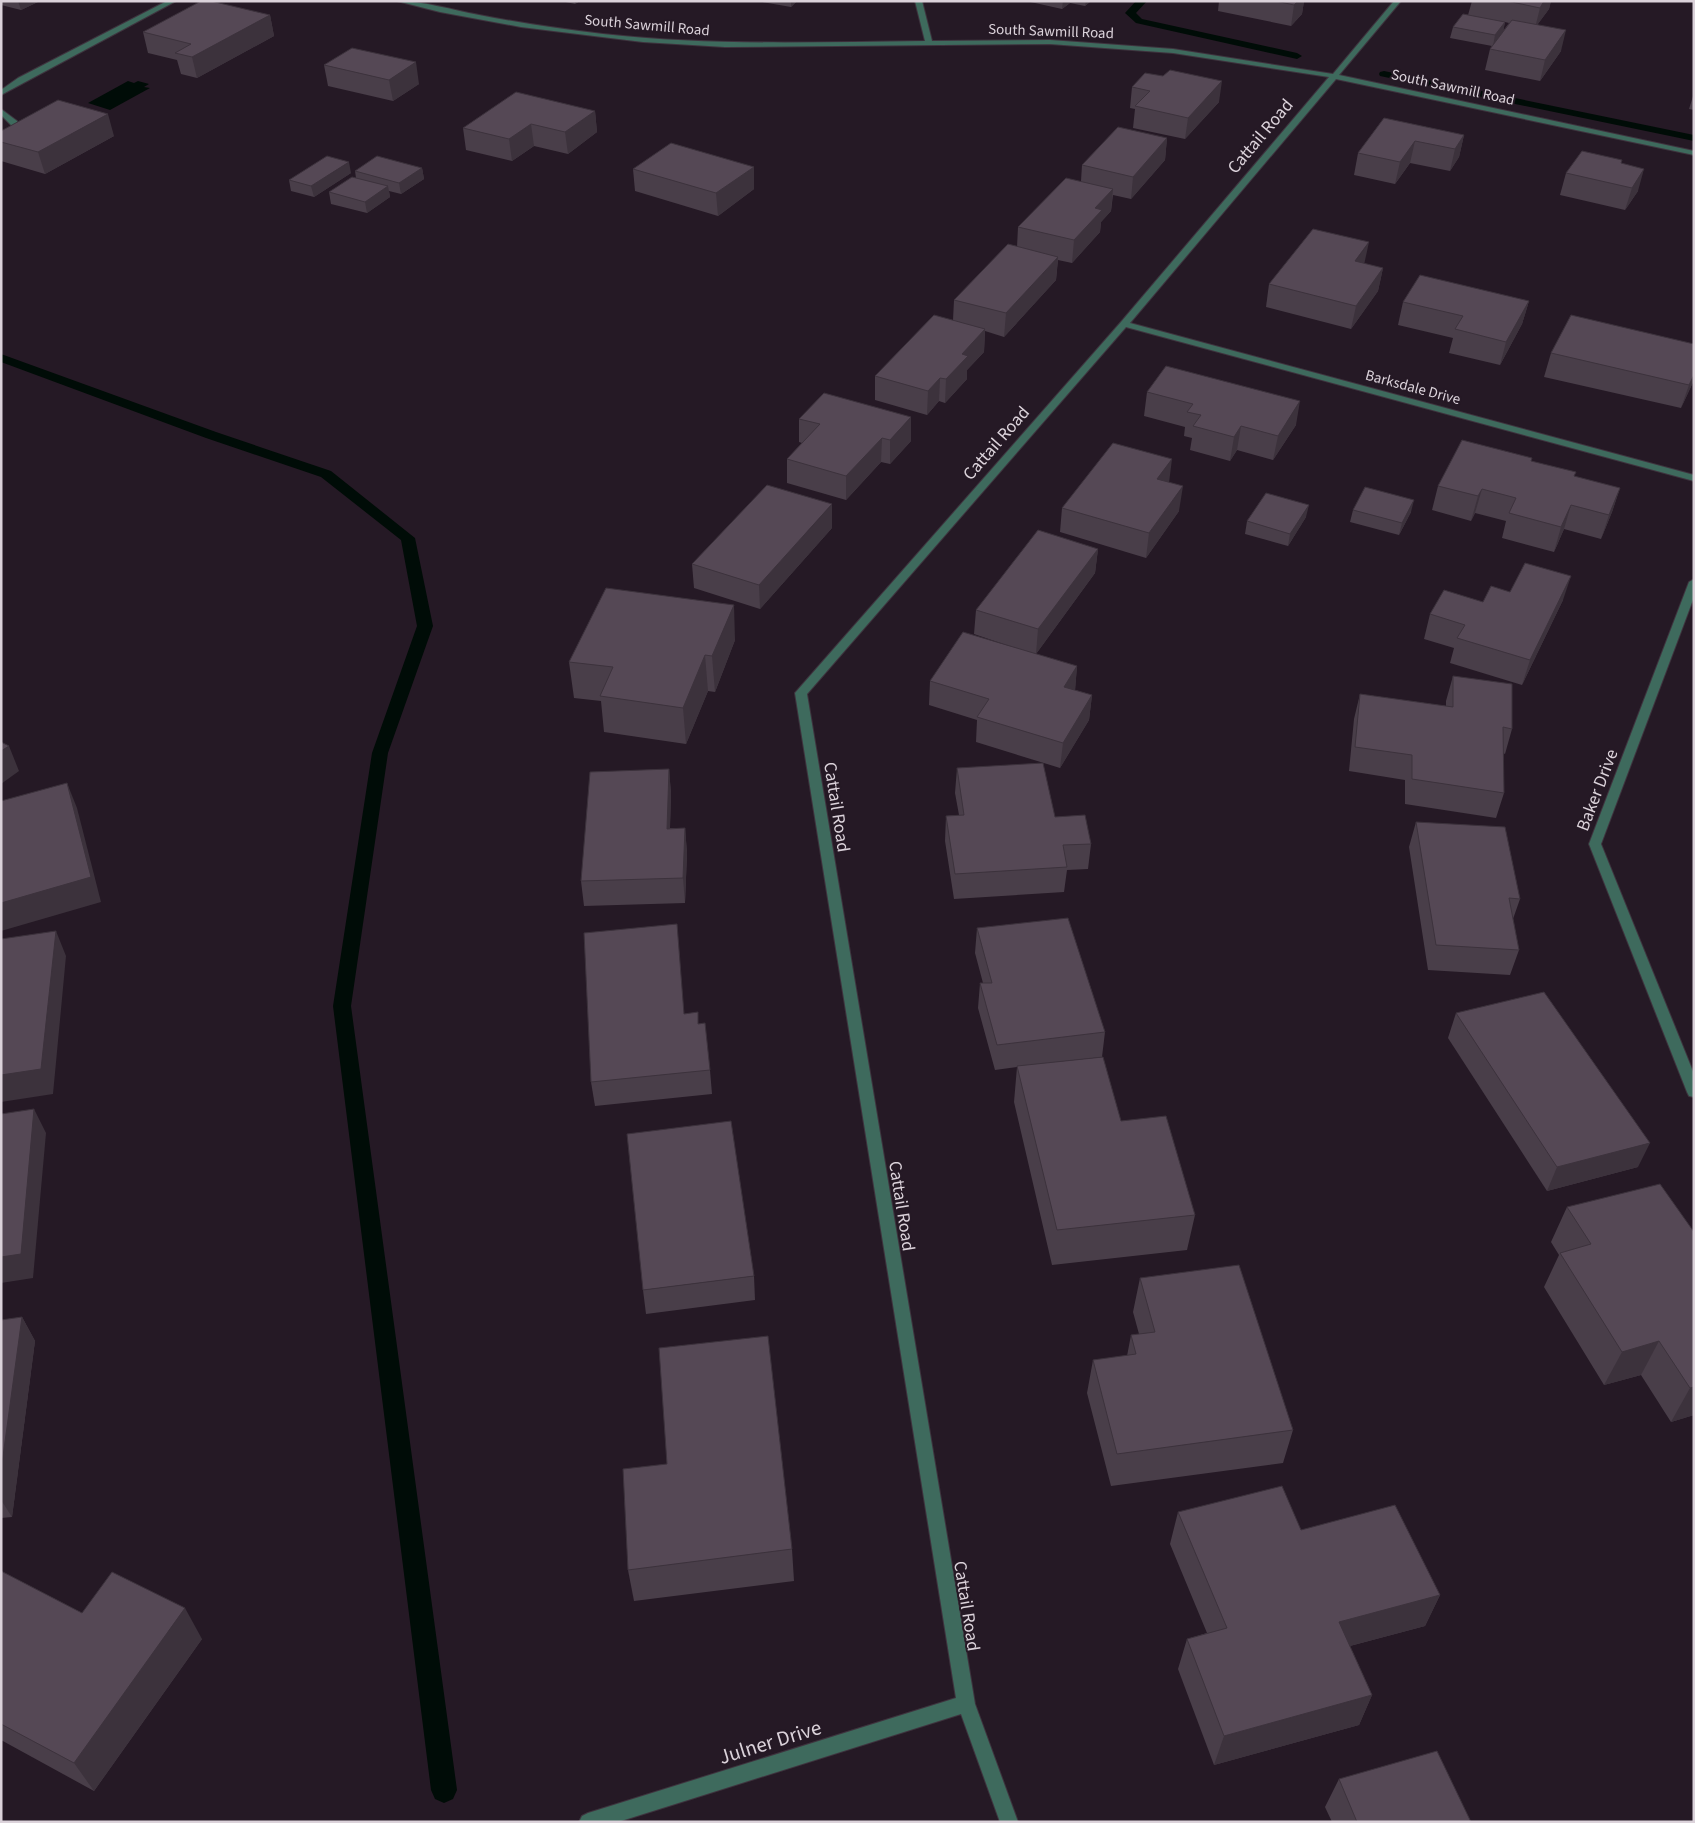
<svg xmlns="http://www.w3.org/2000/svg" width="1695" height="1823" font-family="'Source Sans 3',sans-serif">
<style>
.water{fill:#000c07}
.lines{fill:none;stroke-linecap:round;stroke-linejoin:round}
.stream{fill:#000c07;fill-rule:evenodd}
.minor-casing{stroke:#3e333e;stroke-width:2}
.minor{fill:#3e6a5d;fill-rule:evenodd}
.wall{fill:#493e49;fill-rule:evenodd}
.shaded-wall{fill:#3c323c}
.building{fill:#554855;stroke:#3c323c}
.labels{text-anchor:middle;stroke-width:4;stroke-linejoin:round;paint-order:stroke}
.far-street-label{font-size:15px;fill:#dbd2da;stroke:#251925}
.street-label{font-size:18px;fill:#dbd2da;stroke:#251925}
.near-street-label{font-size:21px;fill:#dbd2da;stroke:#251925}
</style>
<rect width="100%" height="100%" fill="#251925"/>
<polygon class="water" points="128,81 134,83 138,81 149,84 144,87 150,88 110,110 88,103"/>
<g class="lines">
<g class="stream">
<polygon points="1136,1 1147,1 1136,13 1142,19 1297,53 1302,56 1297,59 1136,23 1125,13"/>
<polygon points="1384,71 1694,135 1694,141 1380,76 1379,74 1380,72"/>
<polygon points="1,354 216,432 331,471 415,538 433,626 388,753 351,1006 457,1790 453,1799 444,1803 435,1799 431,1790 333,1006 372,753 417,626 401,540 321,477 206,438 1,362"/>
</g>
<defs>
<g id="minor">
<polygon points="167,1 176,1 1,95 1,90 18,78"/>
<path d="M 397,1 C 424,1 452,10 479,15 C 520,23 561,29 603,34 C 710,46 817,42 925,41 L 915,1 L 922,1 L 932,41 L 1050,40 L 1173,49 L 1333,74 L 1394,1 L 1401,1 L 1339,75 L 1694,151 L 1694,155 L 1336,79 L 1130,323 L 1694,475 L 1694,481 L 1126,327 L 807,694 L 975,1704 L 1018,1822 L 1000,1822 L 961,1714 L 618,1822 L 579,1822 L 582,1816 L 588,1813 L 956,1698 L 795,693 L 1121,322 L 1329,77 L 1173,53 L 1050,44 L 725,47 L 643,42 L 521,27 L 440,12 Z"/>
<polygon points="1,109 17,121 17,125 11,125 1,115"/>
<polygon points="1694,579 1694,597 1601,844 1694,1074 1694,1097 1689,1096 1687,1092 1589,844 1689,582"/>
</g>
</defs>
<use href="#minor" class="minor-casing"/>
<use href="#minor" class="minor"/>
</g>
<g class="wall">
<polygon points="1,1 40,1 21,10 1,5"/>
<polygon points="561,1 580,1 575,4"/>
<polygon points="757,1 797,1 791,7"/>
<polygon points="1026,1 1091,1 1085,6 1070,3 1062,9"/>
<polygon points="1219,1 1304,1 1302,14 1291,26 1218,11"/>
<path d="M 1472,1 L 1551,1 L 1549,9 L 1537,25 L 1561,51 L 1540,81 L 1485,70 L 1490,49 L 1492,46 L 1450,38 L 1453,27 L 1468,15 ZM 1505,22 L 1509,23 L 1503,31 Z"/>
<polygon points="270,15 274,36 197,78 181,74 177,60 148,53 143,32"/>
<polygon points="324,65 419,84 393,101 328,86"/>
<polygon points="1132,87 1219,102 1185,139 1133,128 1135,109 1130,108"/>
<polygon points="1694,93 1694,110 1689,109"/>
<polygon points="595,111 597,132 568,154 534,146 512,161 466,150 463,128"/>
<polygon points="1384,118 1464,135 1459,157 1450,171 1410,163 1395,184 1354,175 1358,153"/>
<polygon points="1,131 114,136 45,174 1,161"/>
<polygon points="1167,138 1165,160 1131,199 1113,195 1111,211 1101,222 1100,232 1072,263 1058,260 1056,280 1004,337 985,331 984,352 967,370 967,379 945,403 939,401 927,415 875,400 875,376 953,320 954,300 1017,247 1018,227 1081,181 1082,165"/>
<polygon points="1621,163 1638,191 1625,210 1560,195 1566,173"/>
<polygon points="754,167 754,189 718,216 635,191 633,169"/>
<polygon points="422,168 424,179 401,194 389,191 390,197 367,213 331,204 329,192 356,178 355,171"/>
<polygon points="351,173 314,197 291,191 289,180"/>
<polygon points="1365,264 1383,268 1378,291 1351,329 1266,307 1269,284"/>
<polygon points="1529,301 1522,324 1500,365 1449,353 1453,338 1398,325 1403,302"/>
<polygon points="1694,344 1694,380 1681,408 1544,377 1551,353"/>
<polygon points="1147,392 1296,425 1273,460 1237,450 1230,461 1190,450 1192,438 1184,436 1185,427 1144,416"/>
<polygon points="799,419 911,441 890,464 881,462 846,500 787,483 787,459 802,443 799,442"/>
<polygon points="1532,461 1574,477 1620,488 1612,512 1601,539 1564,529 1554,552 1502,538 1506,521 1475,513 1471,521 1432,510 1438,486"/>
<polygon points="1169,483 1179,511 1146,558 1060,532 1062,508"/>
<polygon points="1353,510 1411,512 1399,535 1350,522"/>
<polygon points="1306,517 1288,546 1245,534 1247,521"/>
<polygon points="832,528 760,609 694,588 692,564"/>
<polygon points="1098,549 1095,573 1036,654 1077,666 1075,690 1092,695 1089,720 1060,768 976,742 977,720 929,705 930,681 1015,648 974,634 976,610"/>
<polygon points="1510,592 1563,600 1522,685 1450,663 1454,648 1424,639 1430,614 1483,602"/>
<polygon points="735,640 715,692 708,691 686,744 604,732 601,701 574,698 569,662"/>
<polygon points="1453,676 1512,729 1505,754 1503,753 1504,793 1496,818 1405,804 1405,780 1349,771 1354,719 1360,694 1446,706 1446,701"/>
<polygon points="957,768 1055,817 1091,844 1088,869 1067,870 1064,892 954,899 945,841 946,816 959,815 955,793"/>
<polygon points="669,769 671,794 670,828 685,828 687,853 685,903 584,906 581,881"/>
<polygon points="1416,822 1520,899 1513,919 1519,950 1510,975 1428,970 1409,847"/>
<polygon points="977,928 1105,1032 1102,1057 1056,1062 1121,1121 1195,1215 1187,1250 1052,1265 1014,1102 1017,1067 995,1070 978,1008 980,983 983,983 975,953"/>
<polygon points="1456,1013 1638,1167 1547,1191 1448,1038"/>
<polygon points="684,1014 699,1024 710,1070 712,1094 595,1106 591,1082"/>
<polygon points="1567,1207 1694,1232 1694,1415 1671,1422 1641,1375 1604,1385 1544,1287 1559,1255 1551,1242"/>
<polygon points="754,1276 755,1300 646,1314 643,1290"/>
<polygon points="1140,1278 1293,1430 1283,1463 1111,1486 1087,1393 1093,1360 1127,1356 1131,1335 1139,1334 1133,1312"/>
<polygon points="22,1317 35,1341 12,1517 1,1518 1,1320"/>
<polygon points="667,1464 792,1549 794,1581 634,1601 628,1570"/>
<polygon points="1178,1512 1301,1530 1440,1595 1425,1626 1350,1646 1372,1695 1359,1725 1214,1765 1178,1669 1187,1639 1207,1633 1170,1544"/>
<polygon points="1,1571 82,1613 202,1639 94,1791 1,1740"/>
<polygon points="1339,1779 1471,1822 1332,1822 1325,1807"/>
</g>
<g class="shaded-wall">
<polygon points="18,1 40,1 21,10"/>
<polygon points="575,1 580,1 575,4"/>
<polygon points="791,1 797,1 791,7"/>
<polygon points="1063,1 1070,1 1070,3 1062,9"/>
<polygon points="1086,1 1091,1 1085,6"/>
<polygon points="1298,1 1304,1 1302,14 1291,26 1294,5"/>
<polygon points="1544,1 1551,1 1549,9 1535,28 1540,8"/>
<polygon points="270,15 274,36 197,78 192,57"/>
<polygon points="1505,22 1503,33 1493,46 1495,35"/>
<polygon points="1566,30 1561,51 1540,81 1545,60"/>
<polygon points="416,62 419,84 393,101 389,80"/>
<polygon points="1222,81 1219,102 1185,139 1188,118"/>
<polygon points="595,111 597,132 568,154 565,132"/>
<polygon points="108,114 114,136 45,174 38,152"/>
<polygon points="531,124 534,146 512,161 509,139"/>
<polygon points="1464,135 1459,157 1450,171 1455,149"/>
<polygon points="1167,138 1165,160 1131,199 1133,177"/>
<polygon points="1415,141 1410,163 1395,184 1400,162"/>
<polygon points="349,162 351,173 314,197 311,186"/>
<polygon points="754,167 754,189 718,216 716,193"/>
<polygon points="422,168 424,179 401,194 399,183"/>
<polygon points="1644,169 1638,191 1625,210 1632,188"/>
<polygon points="388,186 390,197 367,213 365,202"/>
<polygon points="1113,189 1111,211 1101,222 1100,232 1072,263 1074,240 1095,208"/>
<polygon points="1369,242 1364,265 1355,261"/>
<polygon points="1058,257 1056,280 1004,337 1006,313"/>
<polygon points="1383,268 1378,291 1351,329 1356,306"/>
<polygon points="1529,301 1522,324 1500,365 1506,342"/>
<polygon points="985,329 984,352 967,370 967,379 945,403 946,379 962,354"/>
<polygon points="1694,375 1694,380 1681,408 1689,385"/>
<polygon points="940,378 939,401 927,415 928,391"/>
<polygon points="1300,401 1296,425 1273,460 1278,436"/>
<polygon points="911,417 911,441 890,464 890,440"/>
<polygon points="1241,426 1237,450 1230,461 1234,437"/>
<polygon points="882,438 881,462 846,500 846,476"/>
<polygon points="1172,459 1169,483 1157,479"/>
<polygon points="1183,486 1179,511 1146,558 1149,533"/>
<polygon points="1620,488 1612,512 1601,539 1609,515"/>
<polygon points="1482,489 1475,513 1471,521 1478,496"/>
<polygon points="1414,500 1411,512 1399,535 1402,523"/>
<polygon points="832,504 832,528 760,609 759,585"/>
<polygon points="1309,505 1306,517 1288,546 1290,534"/>
<polygon points="1571,505 1564,529 1554,552 1561,527"/>
<polygon points="1098,549 1095,573 1036,654 1038,629"/>
<polygon points="1571,576 1563,600 1522,685 1530,660"/>
<polygon points="734,605 735,640 715,692 712,656"/>
<polygon points="705,655 708,691 686,744 683,708"/>
<polygon points="1077,666 1075,691 1064,687"/>
<polygon points="1092,695 1089,720 1060,768 1063,743"/>
<polygon points="9,746 19,771 1,784 1,751"/>
<polygon points="669,769 671,794 669,854 667,829"/>
<polygon points="67,783 77,808 101,902 1,931 1,903"/>
<polygon points="685,828 687,853 685,903 683,878"/>
<polygon points="56,931 66,956 53,1094 1,1102 1,1075"/>
<polygon points="34,1109 46,1133 33,1278 1,1283 1,1257"/>
<polygon points="1650,1143 1638,1167 1547,1191 1557,1167"/>
<polygon points="22,1317 35,1341 12,1517 1,1500 1,1471"/>
<polygon points="1659,1341 1641,1375 1604,1385 1622,1352"/>
<polygon points="1694,1387 1694,1415 1671,1422 1690,1388"/>
<polygon points="1440,1595 1425,1626 1327,1652 1339,1622"/>
<polygon points="185,1608 202,1639 94,1791 74,1763"/>
<polygon points="1372,1695 1359,1725 1214,1765 1224,1736"/>
</g>
<g class="building">
<polygon points="201,1 211,1 270,15 192,57 175,53 191,44 143,32"/>
<polygon points="1276,1 1298,1 1294,5"/>
<polygon points="1507,1 1544,1 1540,8"/>
<polygon points="1463,14 1505,22 1495,35 1453,27"/>
<polygon points="1512,20 1566,30 1545,60 1490,49"/>
<polygon points="352,48 416,62 389,80 324,65"/>
<polygon points="1170,70 1222,81 1188,118 1135,106 1150,91 1132,87 1145,73 1163,76"/>
<polygon points="516,92 595,111 565,132 531,124 509,139 463,128"/>
<polygon points="58,100 108,114 38,152 1,142 1,131"/>
<polygon points="1384,118 1464,135 1455,149 1415,141 1400,162 1358,153"/>
<polygon points="1118,127 1167,138 1133,177 1082,165"/>
<polygon points="671,143 754,167 716,193 633,169"/>
<polygon points="1582,151 1622,160 1621,163 1644,169 1632,188 1566,173"/>
<polygon points="327,156 349,162 311,186 289,180"/>
<polygon points="377,156 422,168 399,183 355,171"/>
<polygon points="352,177 388,186 365,202 329,192"/>
<polygon points="1066,178 1113,189 1095,208 1102,210 1074,240 1018,227"/>
<polygon points="1313,229 1369,242 1355,261 1383,268 1356,306 1269,284"/>
<polygon points="1008,244 1058,257 1006,313 954,300"/>
<polygon points="1420,275 1529,301 1506,342 1455,329 1463,316 1403,302"/>
<polygon points="934,315 985,329 962,354 968,356 946,379 940,378 928,391 875,376"/>
<polygon points="1571,315 1694,344 1694,375 1689,385 1551,353"/>
<polygon points="1166,366 1300,401 1278,436 1241,426 1234,437 1193,426 1201,415 1187,412 1193,404 1147,392"/>
<polygon points="824,393 911,417 890,440 882,438 846,476 787,459 820,424 799,419"/>
<polygon points="1462,440 1532,458 1531,461 1576,472 1574,476 1620,488 1609,515 1571,505 1561,527 1509,513 1516,498 1482,489 1478,496 1438,486"/>
<polygon points="1113,443 1172,459 1157,479 1183,486 1149,533 1062,508"/>
<polygon points="767,485 832,504 759,585 692,564"/>
<polygon points="1365,487 1414,500 1402,523 1353,510"/>
<polygon points="1266,493 1309,505 1290,534 1247,521"/>
<polygon points="1038,530 1098,549 1038,629 976,610"/>
<polygon points="1525,563 1571,576 1530,660 1457,638 1465,625 1430,614 1444,590 1483,602 1491,586 1510,592"/>
<polygon points="606,588 734,605 712,656 705,655 683,708 600,696 613,667 569,662"/>
<polygon points="963,632 1077,666 1064,687 1092,695 1063,743 977,717 989,699 930,681"/>
<polygon points="1453,676 1512,684 1512,729 1503,727 1504,793 1412,779 1412,755 1355,747 1360,694 1453,707"/>
<polygon points="1,742 9,746 1,751"/>
<polygon points="1043,763 1055,817 1085,815 1091,844 1063,845 1067,867 955,874 946,816 964,815 957,768"/>
<polygon points="669,769 667,829 685,828 683,878 581,881 590,772"/>
<polygon points="67,783 91,877 1,903 1,801"/>
<polygon points="1416,822 1505,827 1520,899 1509,898 1519,950 1436,945"/>
<polygon points="1068,918 1105,1032 997,1045 980,983 992,983 977,928"/>
<polygon points="677,924 684,1014 698,1012 698,1024 705,1023 710,1070 591,1082 584,933"/>
<polygon points="56,931 41,1069 1,1075 1,939"/>
<polygon points="1544,992 1650,1143 1557,1167 1456,1013"/>
<polygon points="1103,1057 1121,1121 1166,1116 1195,1215 1057,1230 1017,1066"/>
<polygon points="34,1109 21,1254 1,1257 1,1114"/>
<polygon points="731,1121 754,1276 643,1290 627,1134"/>
<polygon points="1660,1184 1694,1232 1694,1387 1690,1388 1659,1341 1622,1352 1560,1253 1591,1244 1567,1207"/>
<polygon points="1239,1265 1293,1430 1117,1454 1093,1360 1136,1354 1131,1335 1155,1332 1140,1278"/>
<polygon points="22,1317 1,1471 1,1320"/>
<polygon points="768,1336 792,1549 628,1570 623,1469 667,1464 659,1348"/>
<polygon points="1282,1486 1301,1530 1395,1505 1440,1595 1339,1622 1372,1695 1224,1736 1187,1639 1227,1628 1178,1512"/>
<polygon points="1,1571 82,1613 112,1572 185,1608 74,1763 1,1724"/>
<polygon points="1437,1751 1471,1822 1357,1822 1339,1779"/>
</g>
<g class="labels">
<g class="far-street-label">
<text transform="translate(647 25) rotate(5)" y="5">South Sawmill Road</text>
<text transform="translate(1051 31) rotate(2)" y="5">South Sawmill Road</text>
<text transform="translate(1453 87) rotate(12)" y="5">South Sawmill Road</text>
<text transform="translate(1413 387) rotate(15)" y="5">Barksdale Drive</text>
</g>
<g class="street-label">
<text transform="translate(1260 136) rotate(-50)" y="6">Cattail Road</text>
<text transform="translate(996 443) rotate(-49)" y="6">Cattail Road</text>
<text transform="translate(1597 790) rotate(-69)" y="6">Baker Drive</text>
<text transform="translate(837 807) rotate(81)" y="6">Cattail Road</text>
<text transform="translate(902 1206) rotate(81)" y="6">Cattail Road</text>
<text transform="translate(967 1606) rotate(81)" y="6">Cattail Road</text>
</g>
<g class="near-street-label">
<text transform="translate(770 1742) rotate(-17)" y="7">Julner Drive</text>
</g>
</g>
<rect width="1695" height="1823" fill="none" stroke="#dbd2da" stroke-width="5"/>
</svg>
